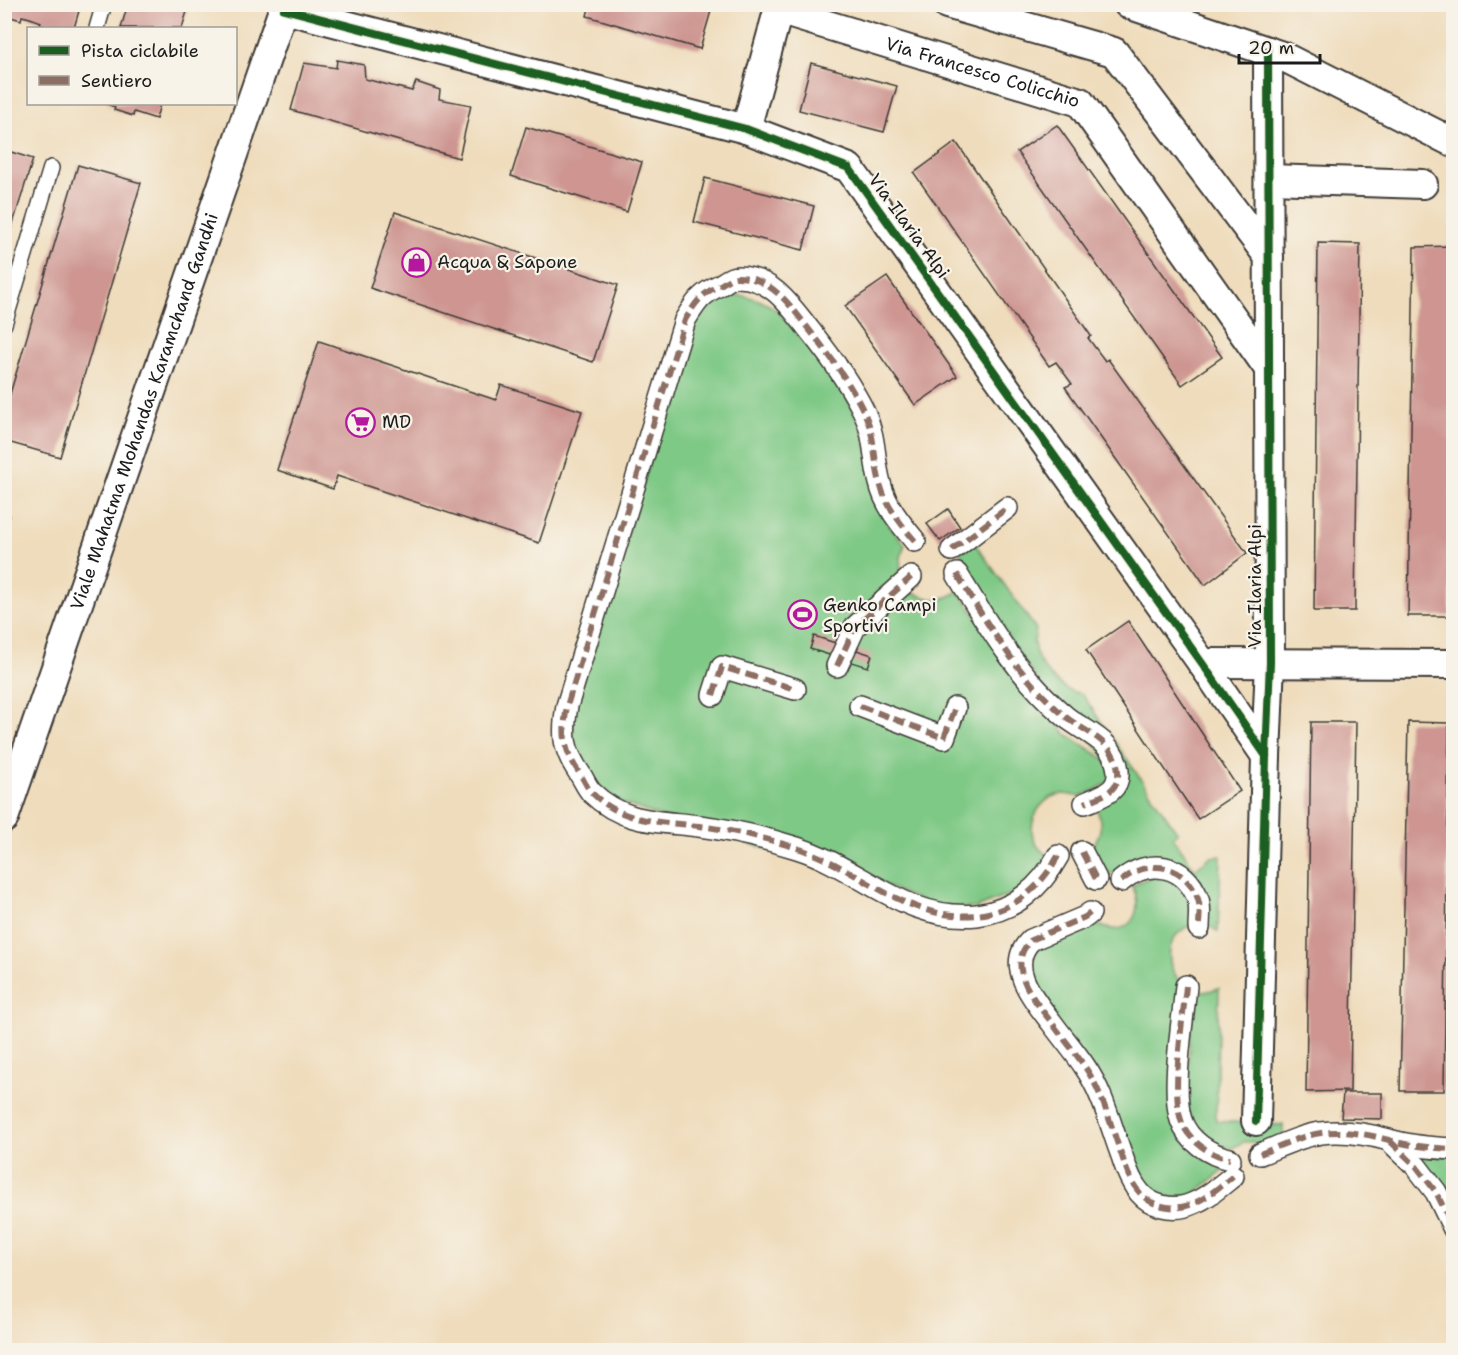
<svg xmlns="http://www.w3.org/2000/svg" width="1458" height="1355" font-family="'Shantell Sans',sans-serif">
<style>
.green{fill:#7fc986;stroke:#4e7251;stroke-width:1.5}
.building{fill:#ce9591}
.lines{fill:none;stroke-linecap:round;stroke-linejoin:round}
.service-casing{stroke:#3c3934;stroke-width:18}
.pedestrian-casing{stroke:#3c3934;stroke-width:24}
.minor-casing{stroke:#3c3934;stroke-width:32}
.service{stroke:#fff;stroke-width:15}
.pedestrian{stroke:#fff;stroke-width:21}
.minor{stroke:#fff;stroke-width:28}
.quiet{stroke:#8d6e63;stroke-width:6;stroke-dasharray:12 6;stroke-linecap:butt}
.cycleway-casing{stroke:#f7f3e8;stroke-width:11}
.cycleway{stroke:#1b5e20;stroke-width:8}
.labels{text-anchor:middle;stroke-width:4.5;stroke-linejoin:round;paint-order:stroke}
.street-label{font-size:18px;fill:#1c1c1c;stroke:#f7f3e8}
.poi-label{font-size:18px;fill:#1c1c1c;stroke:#f7f3e8;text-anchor:start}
</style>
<rect width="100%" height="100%" fill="#f7f3e8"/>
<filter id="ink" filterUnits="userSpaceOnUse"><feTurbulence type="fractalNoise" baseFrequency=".0167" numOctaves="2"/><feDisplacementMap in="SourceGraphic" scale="12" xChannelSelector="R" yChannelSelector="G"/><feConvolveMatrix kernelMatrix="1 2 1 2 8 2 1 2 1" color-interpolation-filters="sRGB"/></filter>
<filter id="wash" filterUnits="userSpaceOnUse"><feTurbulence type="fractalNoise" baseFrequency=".008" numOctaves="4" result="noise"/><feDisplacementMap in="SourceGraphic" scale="24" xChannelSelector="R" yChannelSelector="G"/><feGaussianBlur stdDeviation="1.35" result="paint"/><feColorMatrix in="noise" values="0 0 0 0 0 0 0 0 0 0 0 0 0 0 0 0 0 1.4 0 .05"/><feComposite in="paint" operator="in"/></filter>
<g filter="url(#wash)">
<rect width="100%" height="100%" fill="#efdcbc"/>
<g class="green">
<path d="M 723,294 C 745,295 761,298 778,311 L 842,388 L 863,429 L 880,509 L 890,527 L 905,544 C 898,563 898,579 912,594 L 915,593 C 932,602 943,601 959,591 L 1039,708 L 1053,718 L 1066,734 L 1103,758 L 1111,771 L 1112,779 C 1102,786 1091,794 1078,796 C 1073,796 1068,794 1064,794 C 1045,795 1033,812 1032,829 C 1032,840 1039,851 1049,856 L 1034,878 L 1016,892 L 976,908 L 935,907 L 884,885 L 656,815 L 608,798 L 573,750 L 573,712 L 693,321 L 707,303 Z"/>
<path d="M 971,538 L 1036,629 C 1036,633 1034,639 1034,643 C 1036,666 1060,691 1082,694 L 1178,833 L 1173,837 L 1195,869 L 1210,857 L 1221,856 L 1218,932 L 1204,922 L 1171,860 C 1144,856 1140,860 1118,875 L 1111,873 L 1102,874 L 1090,848 C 1104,834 1102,821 1095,804 L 1125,778 L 1042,687 L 958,565 L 963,545 Z"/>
<path d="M 1166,875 L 1189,892 L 1194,924 C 1165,934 1163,963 1182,984 L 1171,1097 L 1227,1168 L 1185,1201 L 1147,1193 L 1037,996 L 1027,955 L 1039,942 L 1099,925 C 1128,940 1146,912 1132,886 C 1142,879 1153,876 1166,875 Z"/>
<polygon points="1219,988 1216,1121 1283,1125 1283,1136 1261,1146 1253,1142 1244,1142 1232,1148 1224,1147 1202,1137 1185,1111 1193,989 1205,992"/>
<polygon points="1453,1153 1453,1217 1414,1154"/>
</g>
<g id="blocks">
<g class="building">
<polygon points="4,4 81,4 74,28 50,28 40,25 41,22 30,18 22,16 21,20 4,15"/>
<polygon points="132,4 187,4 189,5 182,28 121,28 127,7 131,8"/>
<polygon points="590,4 713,4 700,49 587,16"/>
<polygon points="337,60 364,65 365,79 412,91 416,82 440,90 439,99 471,105 459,158 291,110 304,63 336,68"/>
<polygon points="811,63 897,86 884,132 799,110"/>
<polygon points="106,104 160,104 156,119 134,112 133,116 114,110 115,107"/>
<polygon points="1057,125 1222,357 1182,385 1017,152"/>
<polygon points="526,127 642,162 627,212 511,176"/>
<polygon points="956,142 1091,336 1088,338 1105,361 1108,359 1247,553 1205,585 1065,387 1072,384 1056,362 1049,366 914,173"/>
<polygon points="8,151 33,159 5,249 4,162"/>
<polygon points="78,165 141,183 60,457 4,441 4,414"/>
<polygon points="705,178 814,206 803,250 694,222"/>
<polygon points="395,212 618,285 593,362 370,288"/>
<polygon points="1318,243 1360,244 1355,611 1314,611"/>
<polygon points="1454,246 1450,616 1408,616 1414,247"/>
<polygon points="887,277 957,376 915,405 845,306"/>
<polygon points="319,341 496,400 501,385 582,411 539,543 337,476 333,489 277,470"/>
<polygon points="948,509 960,527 940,541 927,524"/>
<polygon points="4,515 10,516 5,534 4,534"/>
<polygon points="1128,621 1240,791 1198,819 1086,650"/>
<polygon points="814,636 872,655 868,667 810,649"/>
<polygon points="1311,722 1356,722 1350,1091 1306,1092"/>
<polygon points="1408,722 1449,723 1444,1091 1400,1091"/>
<polygon points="1343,1093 1382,1093 1382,1119 1341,1118"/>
</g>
</g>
</g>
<g filter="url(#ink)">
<use href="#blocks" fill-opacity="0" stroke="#3c3934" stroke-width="1.5"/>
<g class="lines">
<defs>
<g id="service">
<polyline points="97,28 104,4"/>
<polyline points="4,324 51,168"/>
</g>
<g id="pedestrian">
<path d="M 915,541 C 901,524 885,505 880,483 C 873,457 876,438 864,412 C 850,383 831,357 811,332 C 791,307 772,276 736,277 C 731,277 725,282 720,285 C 701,294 696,302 685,320 L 567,706 C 562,735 563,749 580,774 C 584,780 587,788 592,793 C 624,824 659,821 699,826 C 732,830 765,838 797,848 C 861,868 904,922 977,915 C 1014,911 1041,887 1058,856"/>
<polyline points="952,550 1007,508"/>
<path d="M 957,574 C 987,624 1020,679 1066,717 C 1086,733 1115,741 1118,771 C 1120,792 1101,796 1085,803"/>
<polyline points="837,666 855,627 911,577"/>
<polyline points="713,695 722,667 795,689"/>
<polyline points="860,706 944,738 955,708"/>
<polyline points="1082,852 1096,879"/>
<path d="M 1121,881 C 1148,858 1185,863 1198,899 C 1201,908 1199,918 1199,928"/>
<path d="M 1090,913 L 1085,917 L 1031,940 C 1004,966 1035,1001 1052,1023 C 1063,1038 1075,1052 1085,1067 C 1103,1093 1111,1127 1122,1156 C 1126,1169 1131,1183 1140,1193 C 1151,1206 1171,1210 1186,1206 C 1204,1201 1219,1187 1233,1176"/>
<path d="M 1186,986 C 1183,1020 1171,1089 1181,1120 C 1188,1141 1210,1155 1230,1159"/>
<polyline points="1390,1141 1416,1166 1436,1192 1454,1229"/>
<path d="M 1260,1154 C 1280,1146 1300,1136 1321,1133 C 1345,1130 1367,1134 1389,1140 C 1409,1146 1433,1148 1454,1149"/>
</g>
<g id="minor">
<polyline points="947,4 1114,52 1269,257"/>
<polyline points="1128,4 1282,56 1454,143"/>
<polyline points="284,9 746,129 849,168 1202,663 1266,756"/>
<path id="s1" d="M 778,10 L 1080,102 L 1269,369"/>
<polyline points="746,129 780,4"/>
<polyline points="1269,179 1423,184"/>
<polyline points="1202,663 1454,664"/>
<path id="s2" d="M 4,818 L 285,4"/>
<polyline points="1256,1121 1266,756 1270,662 1268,51"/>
</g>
</defs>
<use href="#service" class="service-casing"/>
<use href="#pedestrian" class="pedestrian-casing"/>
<use href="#minor" class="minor-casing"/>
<use href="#service" class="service"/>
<use href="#pedestrian" class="pedestrian"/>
<use href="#minor" class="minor"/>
<g class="quiet">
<path d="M 915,541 C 901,524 885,505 880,483 C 873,457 876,438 864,412 C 850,383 831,357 811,332 C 791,307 772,276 736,277 C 731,277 725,282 720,285 C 701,294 696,302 685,320 L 567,706 C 562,735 563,749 580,774 C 584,780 587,788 592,793 C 624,824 659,821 699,826 C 732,830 765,838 797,848 C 861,868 904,922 977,915 C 1014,911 1041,887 1058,856"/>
<polyline points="952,550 1007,508"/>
<path d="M 957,574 C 987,624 1020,679 1066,717 C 1086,733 1115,741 1118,771 C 1120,792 1101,796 1085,803"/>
<polyline points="837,666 855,627 911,577"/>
<polyline points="713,695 722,667 795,689"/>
<polyline points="860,706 944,738 955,708"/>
<polyline points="1082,852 1096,879"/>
<path d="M 1121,881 C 1148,858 1185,863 1198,899 C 1201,908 1199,918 1199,928"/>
<path d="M 1090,913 L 1085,917 L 1031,940 C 1004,966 1035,1001 1052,1023 C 1063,1038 1075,1052 1085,1067 C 1103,1093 1111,1127 1122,1156 C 1126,1169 1131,1183 1140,1193 C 1151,1206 1171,1210 1186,1206 C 1204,1201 1219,1187 1233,1176"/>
<path d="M 1186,986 C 1183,1020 1171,1089 1181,1120 C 1188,1141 1210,1155 1230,1159"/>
<polyline points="1390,1141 1416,1166 1436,1192 1454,1229"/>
<path d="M 1260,1154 C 1280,1146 1300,1136 1321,1133 C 1345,1130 1367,1134 1389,1140 C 1409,1146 1433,1148 1454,1149"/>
</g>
<defs>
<g id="cycleway">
<polyline points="284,9 746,129 849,168 1202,663 1266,756"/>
<polyline points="1256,1121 1266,756 1270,662 1268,51"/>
</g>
</defs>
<use href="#cycleway" class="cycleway-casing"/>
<use href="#cycleway" class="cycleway"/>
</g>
</g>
<defs>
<symbol id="shop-ring" viewBox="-11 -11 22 22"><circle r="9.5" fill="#f7f3e8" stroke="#b5179e" stroke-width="1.5"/><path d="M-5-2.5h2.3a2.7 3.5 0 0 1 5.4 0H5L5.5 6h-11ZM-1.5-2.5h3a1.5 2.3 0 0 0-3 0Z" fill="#b5179e"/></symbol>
<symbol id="supermarket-ring" viewBox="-11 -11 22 22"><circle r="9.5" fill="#f7f3e8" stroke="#b5179e" stroke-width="1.5"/><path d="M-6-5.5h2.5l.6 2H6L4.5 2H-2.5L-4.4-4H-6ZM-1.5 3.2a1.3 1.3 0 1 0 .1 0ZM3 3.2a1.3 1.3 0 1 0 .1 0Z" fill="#b5179e"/></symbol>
<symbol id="stadium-ring" viewBox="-11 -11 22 22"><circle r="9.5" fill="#f7f3e8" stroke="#b5179e" stroke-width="1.5"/><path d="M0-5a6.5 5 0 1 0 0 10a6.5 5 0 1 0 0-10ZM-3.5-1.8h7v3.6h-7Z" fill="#b5179e"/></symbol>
</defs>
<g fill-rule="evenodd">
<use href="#shop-ring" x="400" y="246" width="33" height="33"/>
<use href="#supermarket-ring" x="344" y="406" width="33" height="33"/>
<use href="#stadium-ring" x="786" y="598" width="33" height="33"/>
</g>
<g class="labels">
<g class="street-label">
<text dy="6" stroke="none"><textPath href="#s1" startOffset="214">Via Francesco Colicchio</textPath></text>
<text transform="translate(909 226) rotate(54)" y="6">Via Ilaria Alpi</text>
<text dy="6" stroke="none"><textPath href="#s2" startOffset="430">Viale Mahatma Mohandas Karamchand Gandhi</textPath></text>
<text transform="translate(1255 586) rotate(-90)" y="6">Via Ilaria Alpi</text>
</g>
<g class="poi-label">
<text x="437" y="268">Acqua &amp; Sapone</text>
<text x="382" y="428">MD</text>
<text x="823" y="611">Genko Campi<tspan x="823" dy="21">Sportivi</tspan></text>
</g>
</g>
<rect width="1458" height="1355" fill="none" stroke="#f7f3e8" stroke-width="24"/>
<rect x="27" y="27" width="210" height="78" fill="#f7f3e8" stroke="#9f9d96" stroke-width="1.5"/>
<rect x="39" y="46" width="30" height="9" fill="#1b5e20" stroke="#9f9d96" stroke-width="1.5"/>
<text x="81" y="57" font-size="18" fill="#1c1c1c">Pista ciclabile</text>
<rect x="39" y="76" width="30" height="9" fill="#8d6e63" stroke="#9f9d96" stroke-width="1.5"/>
<text x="81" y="87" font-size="18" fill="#1c1c1c">Sentiero</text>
<path d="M1239 54v9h81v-9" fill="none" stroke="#1c1c1c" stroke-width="3"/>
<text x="1248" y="54" font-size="18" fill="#1c1c1c" stroke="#f7f3e8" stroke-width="4.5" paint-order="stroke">20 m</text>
</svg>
